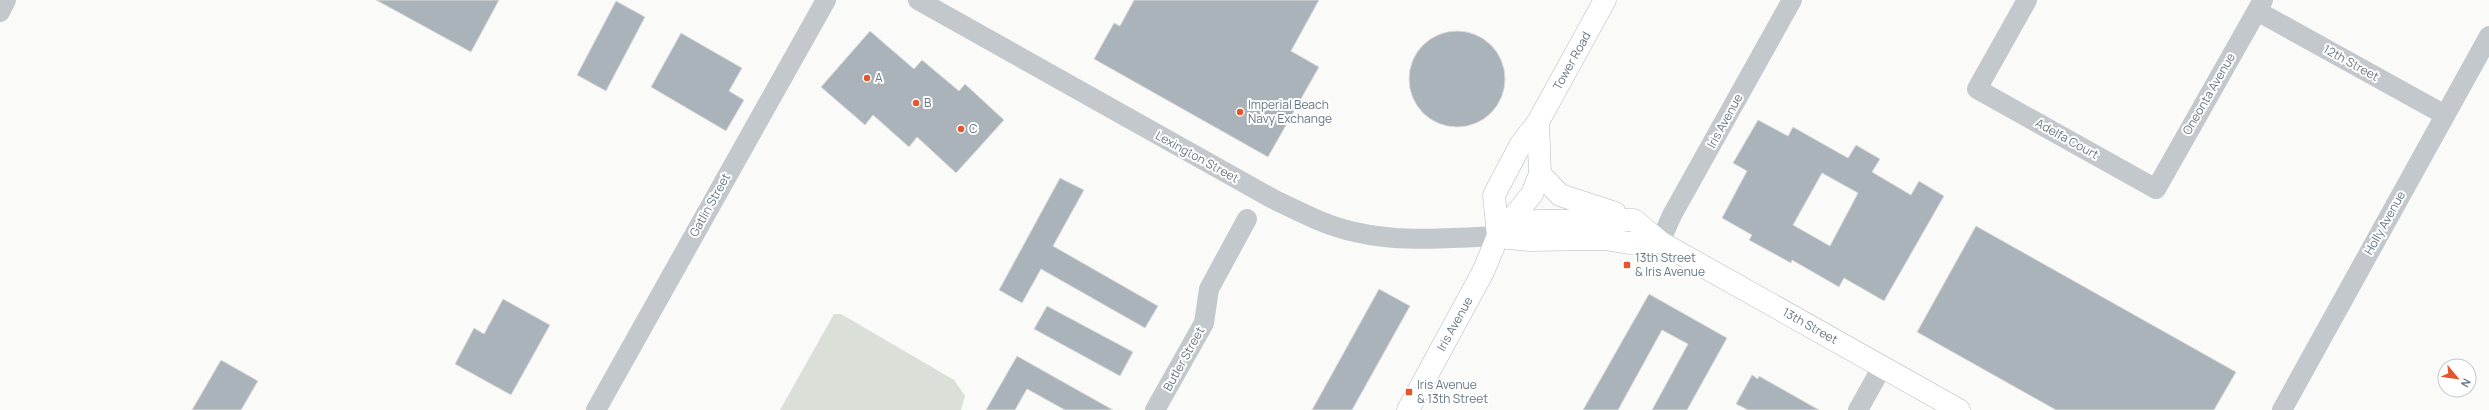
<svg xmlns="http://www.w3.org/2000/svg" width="2489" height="410" font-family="Manrope,sans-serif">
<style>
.green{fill:#dadfd7}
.building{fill:#aab3b9;stroke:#dcdcda;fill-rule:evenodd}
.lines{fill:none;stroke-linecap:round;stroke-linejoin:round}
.secondary-casing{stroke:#b3babf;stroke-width:23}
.street{stroke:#c3c8cc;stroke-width:20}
.secondary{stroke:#fff;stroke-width:22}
.poi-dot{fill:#e4572e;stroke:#fff;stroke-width:1.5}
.labels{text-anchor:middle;stroke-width:4;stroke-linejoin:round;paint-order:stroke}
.street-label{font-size:12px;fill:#657683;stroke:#fff}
.poi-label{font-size:12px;fill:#657683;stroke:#fff;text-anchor:start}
</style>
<rect width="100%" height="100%" fill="#fafaf8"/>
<polygon class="green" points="834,314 841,314 954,380 965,396 961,410 780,410"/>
<g class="building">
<polygon points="376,0 499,0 471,52"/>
<polygon points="1134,0 1319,0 1291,51 1319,67 1268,157 1094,59 1114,23 1120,26"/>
<polygon points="616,1 645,17 606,91 577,75"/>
<circle cx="1457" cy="79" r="48"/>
<polygon points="870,31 914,69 922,60 959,91 965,84 1004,120 956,173 917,137 909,147 873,115 865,125 821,87"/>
<polygon points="681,33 742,68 729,91 744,100 726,131 651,87"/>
<path d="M 1758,120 L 1788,136 L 1793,127 L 1848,158 L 1856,145 L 1880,159 L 1872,172 L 1911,195 L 1919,181 L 1944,196 L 1884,301 L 1844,278 L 1839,287 L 1792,260 L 1791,263 L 1749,240 L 1752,235 L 1722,218 L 1747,171 L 1733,163 ZM 1822,173 L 1858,193 L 1830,246 L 1793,225 Z"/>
<polygon points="1060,178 1084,190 1053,246 1158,306 1145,328 1041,269 1022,303 999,290"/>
<polygon points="1976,226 2236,372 2214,410 2056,410 1917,332"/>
<polygon points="1379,289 1410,306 1352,410 1312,410"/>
<polygon points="1649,294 1727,338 1687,410 1652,410 1688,344 1662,330 1618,410 1583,410"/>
<polygon points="503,299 550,325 511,395 455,364 474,328 484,334"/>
<polygon points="1047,306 1133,352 1120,376 1034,329"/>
<polygon points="1017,356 1113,410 1065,410 1027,389 1015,410 986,410"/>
<polygon points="221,360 258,381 241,410 192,410"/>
<polygon points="1752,375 1758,379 1759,376 1819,410 1748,410 1736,404"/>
</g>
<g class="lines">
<defs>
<g id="secondary">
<polyline points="1540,174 1560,195 1615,213"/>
<polyline points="1498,236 1536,221 1634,220 1660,242 1959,410"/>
<polyline points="1498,236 1494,195 1521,144 1538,122 1605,0"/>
<polyline points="1499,237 1529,240 1604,239 1629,243 1660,242"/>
<polyline points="1408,410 1483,272 1498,236 1532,194 1540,174 1538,122"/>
</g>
</defs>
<use href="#secondary" class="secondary-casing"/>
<g class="street">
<path d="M 918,0 L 1273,199 C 1300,212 1326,226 1355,232 C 1401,243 1451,238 1498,236"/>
<polyline points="2027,0 1977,89 2156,189 2263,0"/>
<polyline points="2257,11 2445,115"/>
<polyline points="0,12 6,0"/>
<polyline points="1660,242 1672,215 1792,0"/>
<polyline points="596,410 826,0"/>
<polyline points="1155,410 1204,323 1209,289 1247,219"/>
<polyline points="1858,410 1882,367"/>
<polyline points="2282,410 2489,36"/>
</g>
<use href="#secondary" class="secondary"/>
</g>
<g class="poi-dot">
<circle cx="867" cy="78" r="4"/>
<circle cx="916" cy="103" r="4"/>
<circle cx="1240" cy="112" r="4"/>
<circle cx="961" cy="129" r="4"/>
<rect x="1623" y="261" width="8" height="8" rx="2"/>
<rect x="1405" y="388" width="8" height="8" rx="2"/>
</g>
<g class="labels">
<g class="street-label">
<text transform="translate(1572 61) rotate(-61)" y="4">Tower Road</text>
<text transform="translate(2351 63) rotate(29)" y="4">12th Street</text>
<text transform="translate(2209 94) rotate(-60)" y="4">Oneonta Avenue</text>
<text transform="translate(1725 121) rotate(-61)" y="4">Iris Avenue</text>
<text transform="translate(2067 139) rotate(29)" y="4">Adelfa Court</text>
<text transform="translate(1197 157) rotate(29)" y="4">Lexington Street</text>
<text transform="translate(710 205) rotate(-61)" y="4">Gatlin Street</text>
<text transform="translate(2385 223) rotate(-61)" y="4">Holly Avenue</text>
<text transform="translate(1455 324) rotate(-61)" y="4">Iris Avenue</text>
<text transform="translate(1810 326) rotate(29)" y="4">13th Street</text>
<text transform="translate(1184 359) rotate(-61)" y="4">Butler Street</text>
</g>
<g class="poi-label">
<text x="875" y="82">A</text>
<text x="924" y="107">B</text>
<text x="1248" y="109">Imperial Beach<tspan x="1248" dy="14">Navy Exchange</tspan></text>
<text x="969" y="133">C</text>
<text x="1635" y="262">13th Street<tspan x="1635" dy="14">&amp; Iris Avenue</tspan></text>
<text x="1417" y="389">Iris Avenue<tspan x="1417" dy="14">&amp; 13th Street</tspan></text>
</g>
</g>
<g transform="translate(2457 378) rotate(119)"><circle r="19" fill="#ffffff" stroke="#c1c8cd"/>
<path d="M0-3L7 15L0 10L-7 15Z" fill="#e4572e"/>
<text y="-6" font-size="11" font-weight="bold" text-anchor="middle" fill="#657683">N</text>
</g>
</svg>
